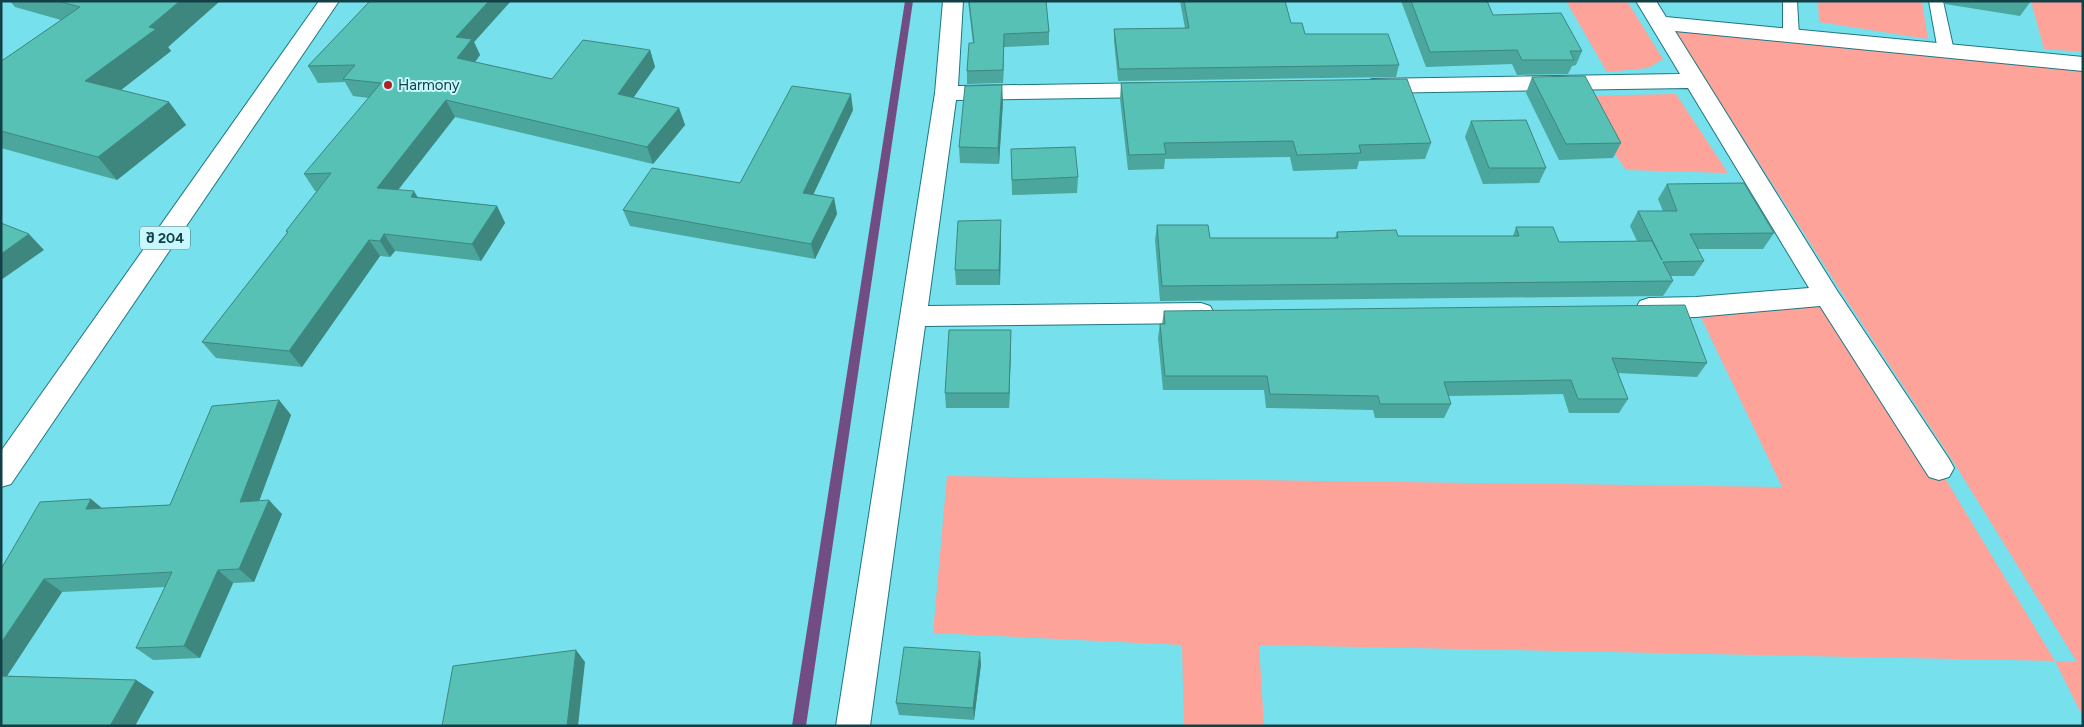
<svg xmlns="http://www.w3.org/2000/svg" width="2084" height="727" font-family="Figtree,'Noto Sans Georgian',sans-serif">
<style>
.green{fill:#fea39a}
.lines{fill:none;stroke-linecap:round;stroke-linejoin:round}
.stream{fill:#724d84;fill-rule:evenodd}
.lane-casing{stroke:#1f7680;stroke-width:2}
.street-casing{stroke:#1f7680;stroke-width:2}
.primary-casing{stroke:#1f7680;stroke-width:2}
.lane{fill:#fff;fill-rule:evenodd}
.street{fill:#fff;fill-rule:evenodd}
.primary{fill:#fff;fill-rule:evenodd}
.wall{fill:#4ba69d}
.shaded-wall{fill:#3d877f}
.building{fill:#57c1b6;stroke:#3d877f}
.poi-dot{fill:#b22225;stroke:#c8f8fe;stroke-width:2}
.labels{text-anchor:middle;stroke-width:4;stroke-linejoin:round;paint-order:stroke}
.shield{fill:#c8f8fe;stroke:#49777d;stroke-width:1}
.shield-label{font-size:14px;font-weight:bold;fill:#124046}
.poi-label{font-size:15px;fill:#124046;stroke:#c8f8fe;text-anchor:start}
</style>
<rect width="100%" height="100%" fill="#76e0ed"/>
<g class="green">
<polygon points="1566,1 1627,1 1663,59 1648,68 1607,72"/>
<polygon points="1818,1 1922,1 1928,39 1819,22"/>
<polygon points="2031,1 2083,1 2083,52 2044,49"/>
<polygon points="1675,31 1822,43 2083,72 2083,717 2055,661 1259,645 1264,726 1184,726 1182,645 933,633 947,476 1782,487 1696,307 1827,296 1939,468 2055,661 2077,662 1956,466 1844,296"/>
<polygon points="1676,94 1728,173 1626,170 1575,96"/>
</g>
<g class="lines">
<polygon class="stream" points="905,1 913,1 806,726 792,726"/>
<defs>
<g id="lane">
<polygon points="1783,1 1797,1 1799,36 1796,39 1786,39 1783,36"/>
<polygon points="1929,1 1943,1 1954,51 1952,54 1940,54 1938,51"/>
</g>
<g id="street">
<polygon points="943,1 963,1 958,86 1157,83 1165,85 1168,90 1165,95 1157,97 956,100 928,306 1201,303 1210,306 1214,313 1210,320 1201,323 925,326 870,726 836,726 935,93"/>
<polygon points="1636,1 1656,1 1666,17 2083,57 2083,71 1675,31 1836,289 1949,459 1954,468 1949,477 1939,480 1929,477 1820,306 1696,317 1649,318 1640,315 1636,308 1640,301 1649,298 1696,297 1809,288 1688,88 1373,93 1365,91 1362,86 1365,81 1373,79 1680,74"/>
</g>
<polygon id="primary" points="319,1 339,1 11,484 1,487 1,451"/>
</defs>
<use href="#lane" class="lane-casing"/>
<use href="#street" class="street-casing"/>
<use href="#primary" class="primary-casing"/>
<use href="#lane" class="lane"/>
<use href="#street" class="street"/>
<use href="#primary" class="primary"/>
</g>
<g class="wall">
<polygon points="10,1 220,1 168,47 171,51 121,90 169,102 186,125 117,180 1,148 1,60 3,60 61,20 15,7"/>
<polygon points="370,1 511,1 474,42 480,55 475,62 552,79 650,50 655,67 633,98 679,108 685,125 653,164 455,117 398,190 418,197 497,206 505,223 481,261 395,251 390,257 380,256 302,367 216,358 202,342 287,233 286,231 317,191 315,191 304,174 369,98 353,96 345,82 318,83 308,66"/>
<polygon points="968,1 1046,1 1049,32 1049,45 1004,47 1003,83 967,84 967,71 973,43"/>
<polygon points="1180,1 1285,1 1291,23 1305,34 1399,65 1396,77 1118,81 1114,41 1114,29 1185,28"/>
<polygon points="1401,1 1487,1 1493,15 1582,51 1576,65 1572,66 1568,74 1517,75 1512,64 1426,67"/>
<polygon points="1944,1 2031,1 2020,16 1945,4"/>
<polygon points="1532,77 1621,143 1613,158 1559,160 1526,93"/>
<polygon points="1121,83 1431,143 1425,159 1359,161 1357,169 1293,171 1290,157 1165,159 1164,169 1128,170 1120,99"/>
<polygon points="1003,101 999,164 960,163 959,147"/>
<polygon points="853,110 813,194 834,198 837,214 815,259 630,226 623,210 740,183"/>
<polygon points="1471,121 1546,168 1539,183 1483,184 1465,137"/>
<polygon points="1011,149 1078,177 1077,193 1012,195"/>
<polygon points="1667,184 1774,233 1763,249 1697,249 1704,261 1694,276 1671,276 1673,281 1663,296 1160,301 1155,240 1157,225 1210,238 1335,238 1337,232 1398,236 1513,236 1516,227 1559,242 1637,241 1630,226 1638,211 1663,211 1658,199"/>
<polygon points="1001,236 1000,285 956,285 955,270"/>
<polygon points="1164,311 1707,363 1697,377 1618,373 1628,399 1619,413 1569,413 1563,394 1448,396 1451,404 1444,418 1375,418 1373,410 1266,408 1264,390 1163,390 1158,338 1160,324 1162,324"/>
<polygon points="1011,330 1011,345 1009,408 946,408 945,393"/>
<polygon points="279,400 291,415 259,501 282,514 254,582 233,583 200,658 153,660 136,648 166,587 62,592 7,676 136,680 154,692 1,726 1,569 102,508 170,505"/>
<polygon points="981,664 974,720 899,715 896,703"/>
</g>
<g class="shaded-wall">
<polygon points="180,1 220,1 168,47 171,51 103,104 85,81"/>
<polygon points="489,1 511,1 474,42 480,55 465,75 457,58 456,37"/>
<polygon points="1004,34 1004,47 1003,83 1003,70"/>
<polygon points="650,50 655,67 624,111 618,94"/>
<polygon points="1002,85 1003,101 999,164 998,148"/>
<polygon points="851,94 853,110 807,208 803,193"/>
<polygon points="446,100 455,117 387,204 377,188"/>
<polygon points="169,102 186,125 117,180 98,157"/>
<polygon points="679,108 685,125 653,164 647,147"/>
<polygon points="414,191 424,208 411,197"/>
<polygon points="834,198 837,214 815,259 811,244"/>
<polygon points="497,206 505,223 481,261 472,244"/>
<polygon points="1001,220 1001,236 1000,285 999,270"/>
<polygon points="29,234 44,250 1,280 1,254"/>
<polygon points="384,234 395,251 390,257 380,241"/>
<polygon points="369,240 380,256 302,367 289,351"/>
<polygon points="1011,330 1011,345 1009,408 1009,393"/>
<polygon points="279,400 291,415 254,515 240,502"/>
<polygon points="91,499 108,513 86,509"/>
<polygon points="269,500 282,514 254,582 239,569"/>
<polygon points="218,570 233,583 200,658 184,646"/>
<polygon points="44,579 62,592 1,685 1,643"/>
<polygon points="576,650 585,662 578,726 567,726"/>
<polygon points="980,652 981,664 974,720 973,708"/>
<polygon points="136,680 154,692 135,726 110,726"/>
</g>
<g class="building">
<polygon points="58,1 180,1 149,27 156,29 85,81 169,102 98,157 1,131 1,60 3,60 80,7"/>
<polygon points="370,1 489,1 456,37 472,39 457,58 552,79 583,40 650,50 618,94 679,108 647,147 446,100 377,188 414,191 411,197 497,206 472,244 384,234 380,241 369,240 289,351 202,342 288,232 286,231 331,173 304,174 381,83 343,79 355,65 308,66"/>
<polygon points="969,1 1046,1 1049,32 1004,34 1003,70 967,71 969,43 974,43"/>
<polygon points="1184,1 1285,1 1291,23 1302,23 1305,34 1388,34 1399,65 1119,69 1114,29 1189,28"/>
<polygon points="1411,1 1487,1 1493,15 1561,13 1582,51 1570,51 1574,60 1522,60 1517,50 1430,52"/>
<polygon points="1585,76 1621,143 1566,144 1532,77"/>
<polygon points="1407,79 1431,143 1359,145 1361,153 1297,155 1293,141 1164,143 1166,154 1129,155 1121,83"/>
<polygon points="1002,85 998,148 959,147 965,86"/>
<polygon points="792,86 851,94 803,193 834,198 811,244 623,210 652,168 740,183"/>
<polygon points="1526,120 1546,168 1489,168 1471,121"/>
<polygon points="1075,147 1078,177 1012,180 1011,149"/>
<polygon points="1744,183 1774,233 1690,234 1704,261 1663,262 1673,281 1162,286 1157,225 1208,225 1210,238 1338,238 1337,232 1396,230 1398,236 1519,236 1516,227 1553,227 1559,242 1652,241 1662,260 1638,211 1677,211 1667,184"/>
<polygon points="1001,220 999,270 955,270 958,221"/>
<polygon points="1,223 29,234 1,254"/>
<polygon points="1685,305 1707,363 1612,358 1628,399 1578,399 1571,380 1444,382 1451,404 1380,404 1378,396 1270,394 1267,376 1165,376 1160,324 1165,324 1164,311"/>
<polygon points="949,330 1011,330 1009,393 945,393"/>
<polygon points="279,400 240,502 269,500 239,569 218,570 184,646 136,648 172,572 44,579 1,643 1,569 40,502 91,499 86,509 170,505 212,406"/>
<polygon points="904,647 980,652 973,708 896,703"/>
<polygon points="576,650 567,726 442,726 453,666"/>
<polygon points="1,676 136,680 110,726 1,726"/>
</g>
<circle class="poi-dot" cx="388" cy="85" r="5"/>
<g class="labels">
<rect class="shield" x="140" y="226.5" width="50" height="23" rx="4"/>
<g class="shield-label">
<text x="165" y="243">შ 204</text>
</g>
<g class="poi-label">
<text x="398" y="90">Harmony</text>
</g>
</g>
<rect width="2084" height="727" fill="none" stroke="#124046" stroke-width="5"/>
</svg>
